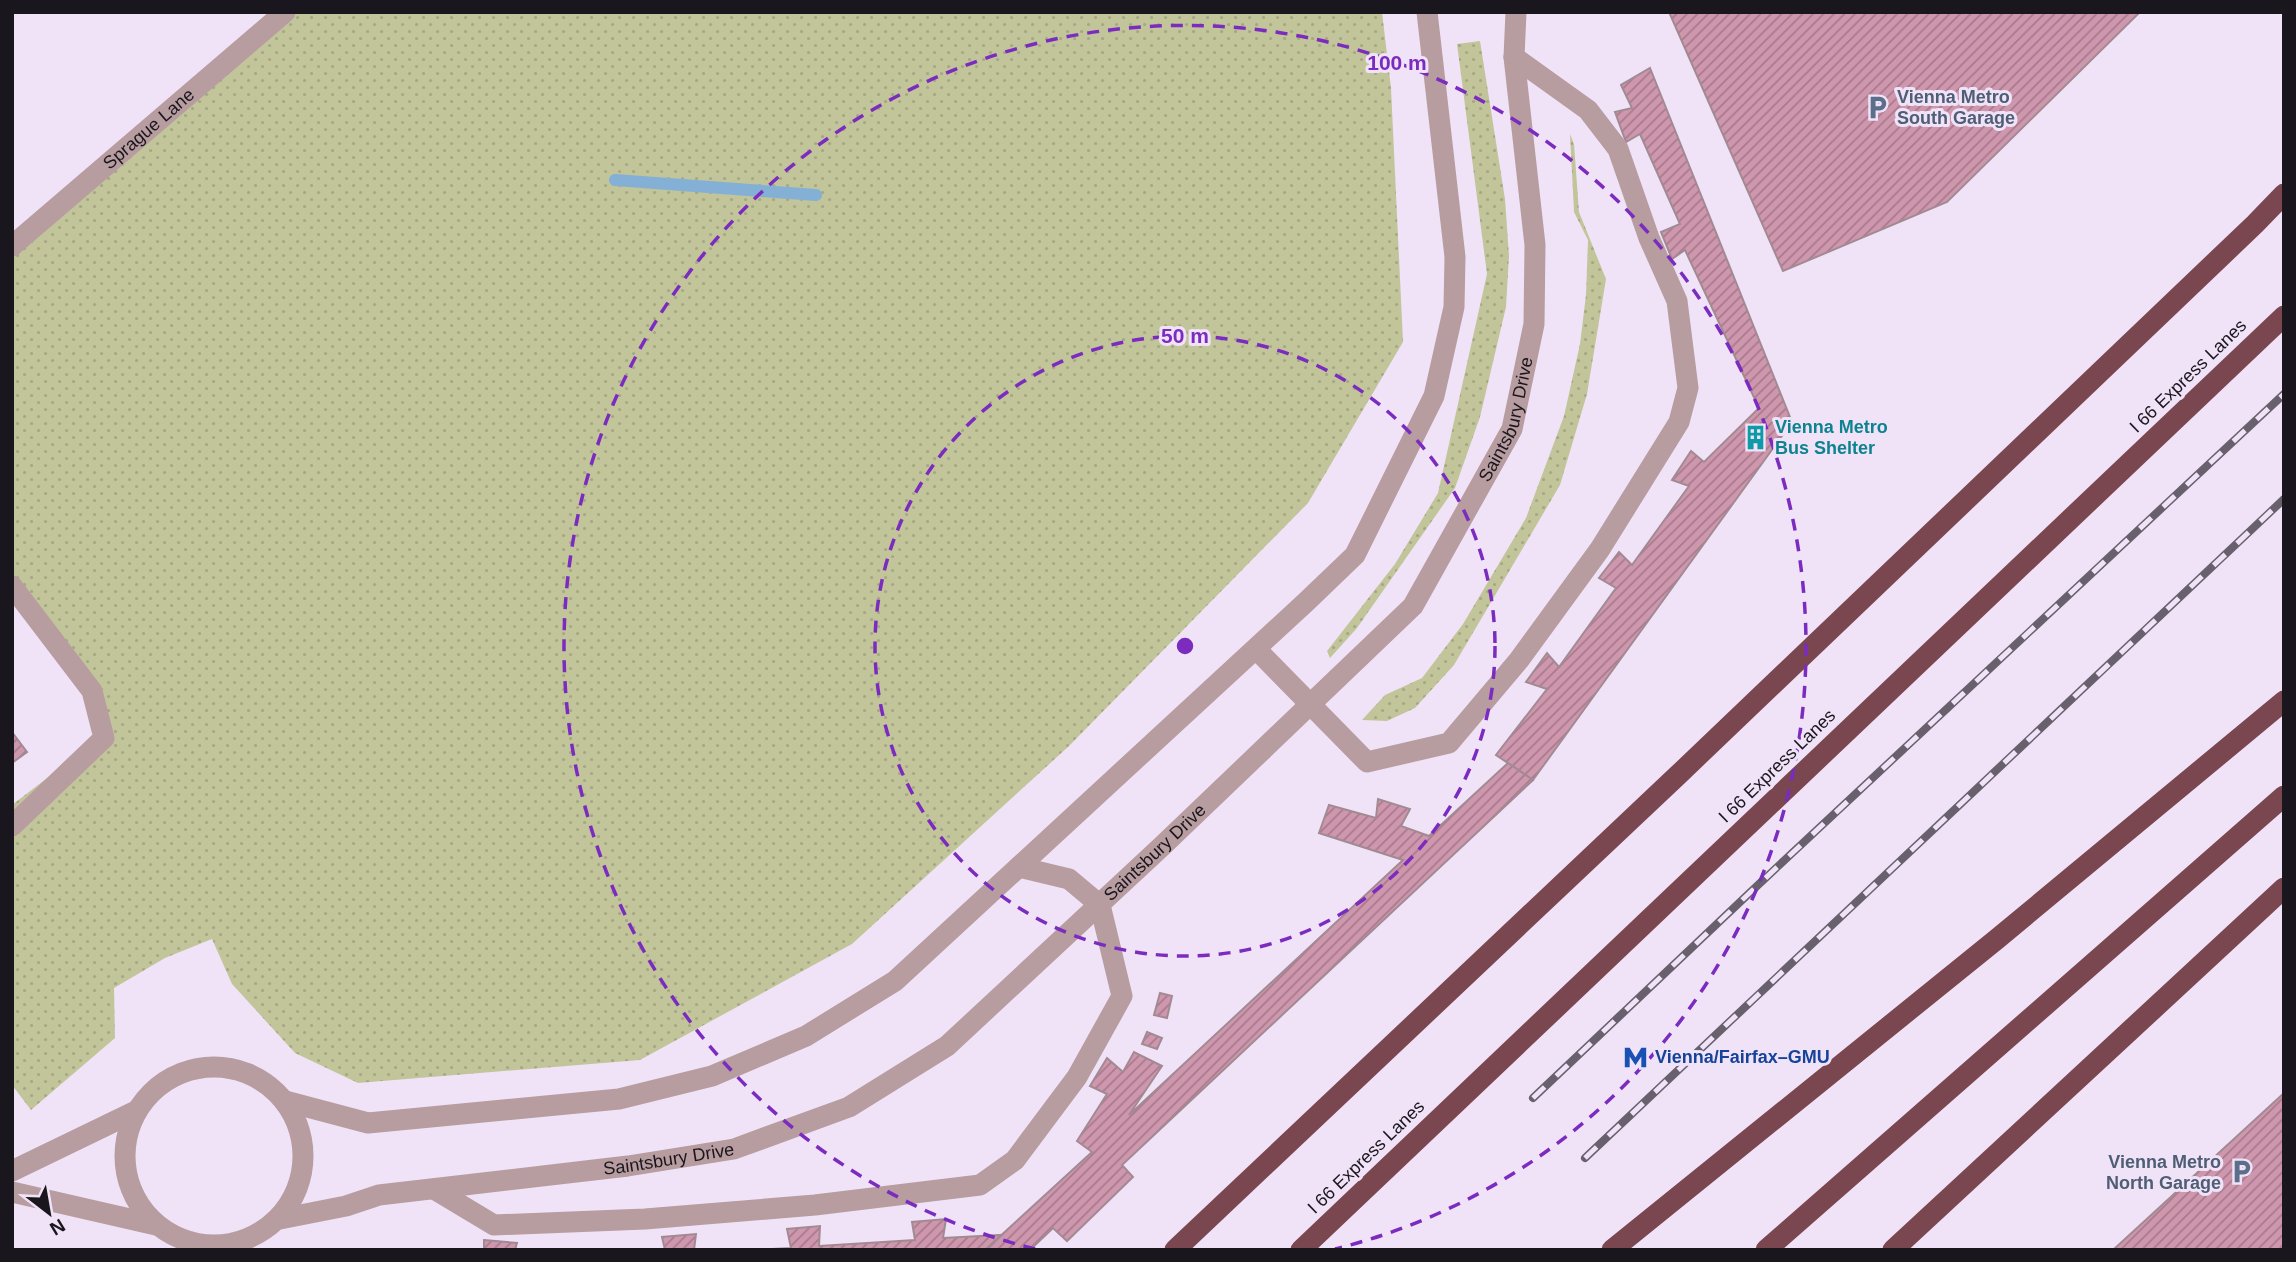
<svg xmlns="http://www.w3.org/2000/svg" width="2296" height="1262" font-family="Helvetica,sans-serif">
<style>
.grass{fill:url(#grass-dots)}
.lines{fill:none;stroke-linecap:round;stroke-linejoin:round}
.stream{stroke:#84b0d6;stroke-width:12}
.building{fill:url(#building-hatch);stroke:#a28a93;stroke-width:2}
.minor{stroke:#b79ca0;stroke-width:21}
.highway{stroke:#7a464f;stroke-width:21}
.rail-casing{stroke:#68616d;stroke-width:8}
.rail{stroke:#f0e3f8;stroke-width:5;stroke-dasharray:16;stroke-linecap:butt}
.ring{fill:none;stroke:#7b2cbf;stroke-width:3.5;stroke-dasharray:12 9}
.labels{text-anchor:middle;stroke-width:6;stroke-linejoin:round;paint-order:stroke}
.service-label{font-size:18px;font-weight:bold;fill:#4e5e75;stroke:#f0e3f8;text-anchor:start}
.street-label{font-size:18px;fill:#1a161d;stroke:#f0e3f8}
.culture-label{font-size:18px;font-weight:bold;fill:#0d838f;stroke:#f0e3f8;text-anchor:start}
.transit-label{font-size:18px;font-weight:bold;fill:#164399;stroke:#f0e3f8;text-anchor:start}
.centre{fill:#7b2cbf;stroke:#f0e3f8;stroke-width:3.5}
.ring-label{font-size:21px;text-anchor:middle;font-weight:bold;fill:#7b2cbf;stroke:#f0e3f8;stroke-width:6;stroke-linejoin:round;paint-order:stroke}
</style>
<defs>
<pattern id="grass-dots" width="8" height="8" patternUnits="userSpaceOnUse" patternTransform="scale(1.75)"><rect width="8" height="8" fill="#c2c59a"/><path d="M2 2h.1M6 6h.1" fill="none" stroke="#a6a884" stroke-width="1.8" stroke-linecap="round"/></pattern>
<pattern id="building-hatch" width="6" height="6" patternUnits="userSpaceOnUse" patternTransform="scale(1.75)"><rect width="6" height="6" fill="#cf97ad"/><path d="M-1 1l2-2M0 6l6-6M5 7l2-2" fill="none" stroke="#a77a8c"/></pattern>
</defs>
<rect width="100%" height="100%" fill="#f0e3f8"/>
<g class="grass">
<polygon points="286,12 1382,12 1391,88 1403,342 1308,503 1069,746 852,944 640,1060 358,1083 295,1053 232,984 212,939 165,958 114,988 115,1038 31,1110 12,1085 12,805 112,728 12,589 12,249"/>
<polygon points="1480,41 1505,199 1509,256 1506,307 1480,417 1455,488 1357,628 1330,658 1327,651 1395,564 1438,493 1487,274 1457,44"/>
<polygon points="1570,134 1574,144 1579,212 1606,279 1587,394 1560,485 1454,665 1415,708 1387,721 1362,720 1385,695 1422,678 1463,624 1526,518 1564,416 1580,344 1586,295 1588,240 1574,212"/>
</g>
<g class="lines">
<polyline class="stream" points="615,180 816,195"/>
</g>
<g class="building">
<polygon points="1669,12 2140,12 1947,202 1783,271"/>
<polygon points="1650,68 1792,422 1533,780 1496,755 1547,689 1526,682 1547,653 1559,667 1616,588 1599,578 1619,552 1632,565 1689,486 1672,480 1691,451 1704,462 1759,408 1685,250 1672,259 1661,232 1680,224 1640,134 1626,142 1615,112 1632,108 1621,85"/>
<polygon points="12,732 27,752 12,763"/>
<polygon points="1508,763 1533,780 1122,1165 1133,1177 1067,1241 1053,1228 1030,1250 985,1250 1092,1152 1077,1141 1107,1094 1090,1086 1107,1058 1123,1072 1134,1052 1162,1066 1129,1115 1403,860 1319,833 1329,805 1376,818 1378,799 1410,809 1401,826 1429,836"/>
<polygon points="1160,993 1172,996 1167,1018 1154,1015"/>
<polygon points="1147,1032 1162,1038 1157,1049 1142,1044"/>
<polygon points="2284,1093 2284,1250 2113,1250"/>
<polygon points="946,1219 943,1238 1001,1235 985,1250 754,1250 791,1248 787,1229 820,1226 819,1246 915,1240 912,1222"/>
<polygon points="696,1234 694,1250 665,1250 662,1237"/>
<polygon points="484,1240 517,1243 515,1250 484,1250"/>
</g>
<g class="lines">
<g class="minor">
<path id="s1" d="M 12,246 L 285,12"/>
<polyline points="12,586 92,691 104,738 12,826"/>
<polyline points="1256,649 1367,762 1449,743 1519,660 1600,549 1679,422 1688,388 1677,301 1649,238 1618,149 1588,110 1514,57"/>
<circle cx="214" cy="1156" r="89"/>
<polyline points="285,1101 368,1123 619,1099 712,1076 806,1036 895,981 1306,602 1355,555 1434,396 1454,307 1455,257 1427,12"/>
<polyline points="12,1171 136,1111"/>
<polyline points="434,1189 494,1225 645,1219 815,1205 980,1185 1015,1160 1077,1077 1122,996 1100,905 1069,879 1019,867"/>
<polyline points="12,1192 156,1225"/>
<path id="s2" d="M 280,1219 L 346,1206 L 379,1195 L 628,1166 L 734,1149 L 849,1107 L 947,1046 L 1160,848 L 1413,606 L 1512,429 L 1534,324 L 1535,245 L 1514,57 L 1516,12"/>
</g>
<g class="highway">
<polyline points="1175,1250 1678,775 2255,224 2284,194"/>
<polyline points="1301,1250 2284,316"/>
<polyline points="1612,1250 1997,939 2284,701"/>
<polyline points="1766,1250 2284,796"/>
<polyline points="1893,1250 2284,888"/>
</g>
<defs>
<g id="rail">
<polyline points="1533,1098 1758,885 2284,394"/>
<polyline points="1585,1158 2284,499"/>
</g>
</defs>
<use href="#rail" class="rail-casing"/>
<use href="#rail" class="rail"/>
</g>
<g class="ring">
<circle cx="1185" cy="646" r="310"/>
<path d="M1035 1249A621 621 0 1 1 1335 1249"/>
</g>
<defs>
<symbol id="parking-bare" viewBox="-9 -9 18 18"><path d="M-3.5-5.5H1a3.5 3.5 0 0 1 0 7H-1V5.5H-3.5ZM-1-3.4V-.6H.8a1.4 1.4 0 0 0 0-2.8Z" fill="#5c6f8a" stroke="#f0e3f8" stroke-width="2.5" paint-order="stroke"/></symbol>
<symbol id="building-bare" viewBox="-9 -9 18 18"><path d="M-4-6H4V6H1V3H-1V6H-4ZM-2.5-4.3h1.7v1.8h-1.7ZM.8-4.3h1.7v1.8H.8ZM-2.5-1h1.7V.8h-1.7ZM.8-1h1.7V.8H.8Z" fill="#0f9aa8" stroke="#f0e3f8" stroke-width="2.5" paint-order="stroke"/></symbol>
<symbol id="metro-bare" viewBox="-9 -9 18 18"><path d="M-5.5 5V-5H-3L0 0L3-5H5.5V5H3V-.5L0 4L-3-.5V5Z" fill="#1a4fb4" stroke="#f0e3f8" stroke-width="2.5" paint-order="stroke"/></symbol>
</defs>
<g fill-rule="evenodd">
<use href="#parking-bare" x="1860" y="90" width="35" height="35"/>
<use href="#building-bare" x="1738" y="420" width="35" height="35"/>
<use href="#metro-bare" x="1618" y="1040" width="35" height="35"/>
<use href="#parking-bare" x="2224" y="1154" width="35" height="35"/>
</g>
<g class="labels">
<g class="service-label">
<text x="1897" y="103">Vienna Metro<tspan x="1897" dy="21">South Garage</tspan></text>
<text x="2221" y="1168" text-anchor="end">Vienna Metro<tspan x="2221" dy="21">North Garage</tspan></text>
</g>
<g class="street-label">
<text dy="6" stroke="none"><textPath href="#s1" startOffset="180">Sprague Lane</textPath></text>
<text transform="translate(2188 376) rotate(-44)" y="6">I 66 Express Lanes</text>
<text dy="6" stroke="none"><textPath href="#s2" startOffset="1549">Saintsbury Drive</textPath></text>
<text transform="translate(1777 766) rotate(-44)" y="6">I 66 Express Lanes</text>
<text dy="6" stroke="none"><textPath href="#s2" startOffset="982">Saintsbury Drive</textPath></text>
<text transform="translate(1366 1157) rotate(-44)" y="6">I 66 Express Lanes</text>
<text dy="6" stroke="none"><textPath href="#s2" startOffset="394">Saintsbury Drive</textPath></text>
</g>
<g class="culture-label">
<text x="1775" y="433">Vienna Metro<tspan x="1775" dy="21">Bus Shelter</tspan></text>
</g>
<g class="transit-label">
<text x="1655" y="1063">Vienna/Fairfax–GMU</text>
</g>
</g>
<circle cx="1185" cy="646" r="10" class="centre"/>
<g class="ring-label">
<text x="1397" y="70">100 m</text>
<text x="1185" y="343">50 m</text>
</g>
<rect width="2296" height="1262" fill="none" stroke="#1a161d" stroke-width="28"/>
<g transform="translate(49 1213) rotate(149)" stroke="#f0e3f8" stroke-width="5" paint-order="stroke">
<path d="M0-5L12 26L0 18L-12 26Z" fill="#1a161d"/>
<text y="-10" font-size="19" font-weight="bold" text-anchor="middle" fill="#1a161d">N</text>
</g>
</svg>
